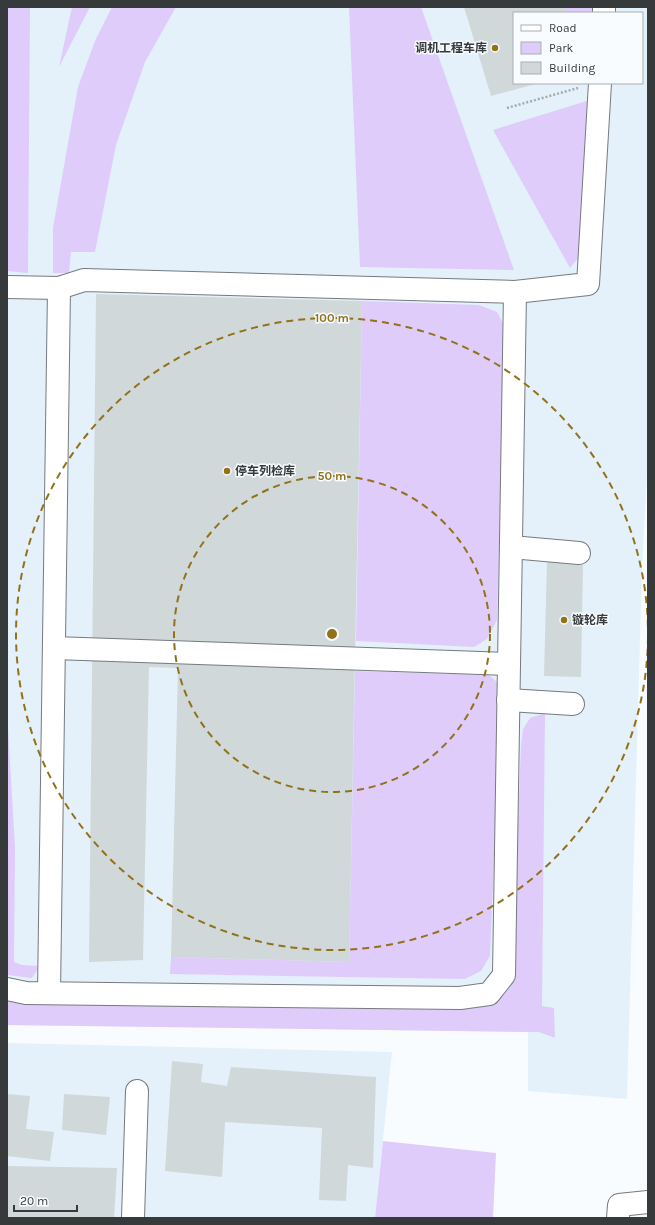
<svg xmlns="http://www.w3.org/2000/svg" width="655" height="1225" font-family="Karla,'Noto Sans SC',sans-serif">
<style>
.built{fill:#e4f1fb;fill-rule:evenodd}
.green{fill:#dfccfb}
.building{fill:#d0d8da}
.lines{fill:none;stroke-linecap:round;stroke-linejoin:round}
.minor-casing{stroke:#757a7f;stroke-width:24}
.path{stroke:#a5a9ab;stroke-width:2.5;stroke-dasharray:2 2;stroke-linecap:butt}
.minor{stroke:#fff;stroke-width:22}
.ring{fill:none;stroke:#937118;stroke-width:2;stroke-dasharray:7 5}
.poi-dot{fill:#937118;stroke:#f8fcff;stroke-width:1.5}
.labels{text-anchor:middle;stroke-width:3;stroke-linejoin:round;paint-order:stroke}
.poi-label{font-size:12px;font-weight:bold;fill:#373a3b;stroke:#f8fcff;text-anchor:start}
.centre{fill:#937118;stroke:#f8fcff;stroke-width:2}
.ring-label{font-size:12px;text-anchor:middle;font-weight:bold;fill:#937118;stroke:#f8fcff;stroke-width:3;stroke-linejoin:round;paint-order:stroke}
</style>
<rect width="100%" height="100%" fill="#f8fcff"/>
<g class="built">
<path d="M 7,7 L 648,7 L 648,456 L 642,568 L 627,1099 L 528,1091 L 528,1032 L 7,1025 ZM 514,13 L 642,13 L 642,83 L 514,83 Z"/>
<polygon points="7,1043 392,1052 375,1218 7,1218"/>
</g>
<g class="green">
<polygon points="7,7 30,7 28,273 7,271"/>
<polygon points="72,7 90,7 59,67"/>
<polygon points="112,7 176,7 145,62 116,145 95,252 71,252 69,273 53,273 53,228 78,87 95,41"/>
<polygon points="349,7 421,7 514,270 360,267"/>
<polygon points="564,7 596,7 595,13 566,13"/>
<polygon points="590,100 579,257 570,268 493,130"/>
<polygon points="362,301 479,305 497,312 505,327 497,620 487,639 474,647 356,641"/>
<polygon points="355,671 489,675 497,682 501,693 490,956 481,971 465,979 170,974 171,957 349,962"/>
<polygon points="7,708 15,848 14,962 22,965 40,966 32,978 7,975"/>
<polygon points="545,713 542,1006 554,1008 555,1038 539,1032 528,1032 7,1025 7,999 488,1006 504,995 512,983 521,745 523,729 530,718"/>
<polygon points="383,1141 496,1153 493,1218 375,1218"/>
</g>
<g class="building">
<polygon points="464,7 564,7 566,13 514,13 514,83 539,83 491,96"/>
<polygon points="96,294 362,301 349,962 171,957 178,668 149,667 143,960 89,962"/>
<polygon points="547,561 583,564 581,677 544,676"/>
<polygon points="172,1061 203,1064 201,1082 227,1086 231,1067 376,1077 373,1168 348,1165 346,1201 319,1200 322,1128 225,1122 222,1177 165,1171"/>
<polygon points="7,1094 30,1096 26,1129 54,1132 50,1161 7,1156"/>
<polygon points="64,1094 110,1097 106,1135 62,1130"/>
<polygon points="7,1166 117,1168 114,1218 92,1217 92,1218 7,1218"/>
</g>
<g class="lines">
<defs>
<g id="minor">
<polyline points="604,13 604,7"/>
<polyline points="7,287 59,288 84,280 515,292 588,284 600,83"/>
<polyline points="511,547 579,553"/>
<polyline points="54,648 509,664"/>
<polyline points="508,700 573,704"/>
<polyline points="7,989 26,993 460,998 489,994 504,975 515,292"/>
<polyline points="49,993 59,288"/>
<polyline points="133,1218 137,1091"/>
<polyline points="618,1218 619,1205 648,1202"/>
</g>
</defs>
<use href="#minor" class="minor-casing"/>
<polyline class="path" points="507,108 578,88"/>
<use href="#minor" class="minor"/>
</g>
<g class="ring">
<circle cx="332" cy="634" r="158"/>
<path d="M648 637A316 316 0 1 1 648 631"/>
</g>
<g class="poi-dot">
<circle cx="495" cy="48" r="4"/>
<circle cx="227" cy="471" r="4"/>
<circle cx="564" cy="620" r="4"/>
</g>
<g class="labels">
<g class="poi-label">
<text x="487" y="52" text-anchor="end">调机工程车库</text>
<text x="235" y="475">停车列检库</text>
<text x="572" y="624">镟轮库</text>
</g>
</g>
<circle cx="332" cy="634" r="6" class="centre"/>
<g class="ring-label">
<text x="332" y="322">100 m</text>
<text x="332" y="480">50 m</text>
</g>
<rect width="655" height="1225" fill="none" stroke="#373a3b" stroke-width="16"/>
<rect x="513" y="12" width="130" height="72" fill="#f8fcff" stroke="#abaeb1"/>
<rect x="521" y="25" width="20" height="6" fill="#ffffff" stroke="#abaeb1"/>
<text x="549" y="32" font-size="12" fill="#373a3b">Road</text>
<rect x="521" y="42" width="20" height="12" fill="#dfccfb" stroke="#abaeb1"/>
<text x="549" y="52" font-size="12" fill="#373a3b">Park</text>
<rect x="521" y="62" width="20" height="12" fill="#d0d8da" stroke="#abaeb1"/>
<text x="549" y="72" font-size="12" fill="#373a3b">Building</text>
<path d="M14 1205v6h63v-6" fill="none" stroke="#373a3b" stroke-width="2"/>
<text x="20" y="1205" font-size="12" fill="#373a3b" stroke="#f8fcff" stroke-width="3" paint-order="stroke">20 m</text>
</svg>
